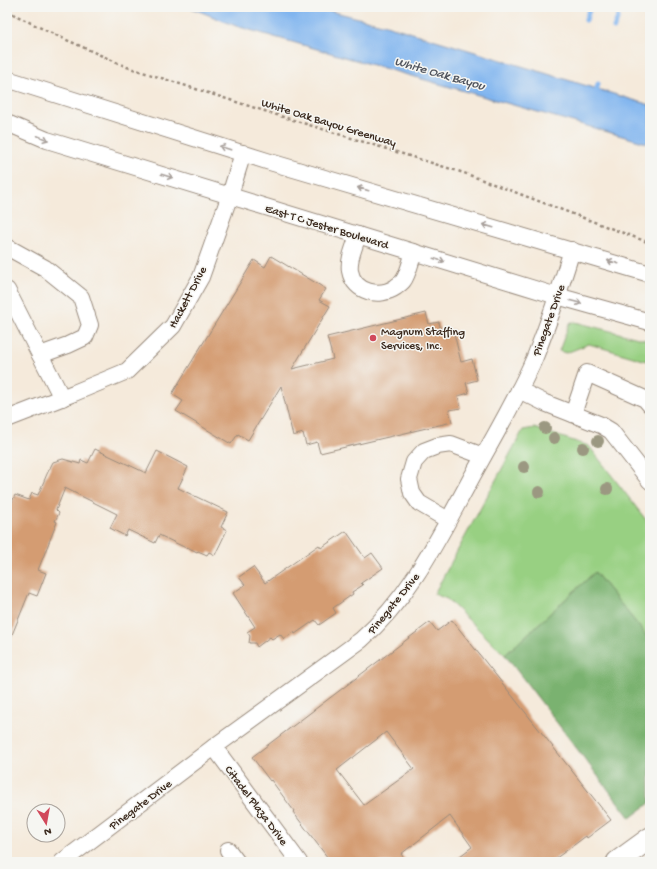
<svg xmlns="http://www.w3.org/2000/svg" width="657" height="869" font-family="'Gochi Hand',sans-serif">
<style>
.green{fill:#98d082;stroke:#6a7d50}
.forest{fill:#7ab270;stroke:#5a6e47}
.water{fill:#81b5ef;stroke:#5e7086}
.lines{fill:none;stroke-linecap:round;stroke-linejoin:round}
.stream{stroke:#81b5ef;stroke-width:5}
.building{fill:#d49c72;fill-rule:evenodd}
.minor-casing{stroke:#988a7c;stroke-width:18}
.major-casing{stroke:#988a7c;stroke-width:23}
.path{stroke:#988a7c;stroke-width:2.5;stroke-dasharray:3 3;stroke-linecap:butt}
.minor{stroke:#fff;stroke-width:16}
.major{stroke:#fff;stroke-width:21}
.tree{fill:#9b9881}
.oneway{stroke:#a79f9a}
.poi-dot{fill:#d1495b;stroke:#f6f6f2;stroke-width:1.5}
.labels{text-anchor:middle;stroke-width:3;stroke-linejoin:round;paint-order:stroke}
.street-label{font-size:12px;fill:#3b2a1e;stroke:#f6f6f2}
.poi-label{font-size:12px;fill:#3b2a1e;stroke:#f6f6f2;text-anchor:start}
.water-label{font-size:13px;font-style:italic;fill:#50545d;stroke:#f6f6f2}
</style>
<rect width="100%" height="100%" fill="#f6f6f2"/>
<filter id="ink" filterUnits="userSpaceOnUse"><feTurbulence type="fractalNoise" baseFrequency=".025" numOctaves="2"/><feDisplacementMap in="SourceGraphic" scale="8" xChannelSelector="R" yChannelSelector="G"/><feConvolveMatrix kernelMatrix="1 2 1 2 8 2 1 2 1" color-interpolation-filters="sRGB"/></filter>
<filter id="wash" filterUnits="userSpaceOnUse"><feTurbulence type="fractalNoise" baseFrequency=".012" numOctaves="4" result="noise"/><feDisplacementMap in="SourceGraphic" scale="16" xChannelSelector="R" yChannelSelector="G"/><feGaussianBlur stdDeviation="0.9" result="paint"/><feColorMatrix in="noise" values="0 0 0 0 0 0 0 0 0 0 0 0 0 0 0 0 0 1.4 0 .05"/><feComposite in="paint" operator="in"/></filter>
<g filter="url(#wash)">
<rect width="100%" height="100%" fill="#f5eadb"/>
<g class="green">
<polygon points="575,322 650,341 650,362 589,344 566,353 559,351 569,324"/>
<polygon points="534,428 589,446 650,525 650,640 595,572 505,655 447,599 434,594 523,430"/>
</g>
<polygon class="forest" points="595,572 650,640 650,803 630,818 505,655"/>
<polygon class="water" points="189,7 315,7 386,25 650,105 650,144 236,26"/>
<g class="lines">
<g class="stream">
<polyline points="586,20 590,7"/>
<polyline points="614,28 618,17"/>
<polyline points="595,95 598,84"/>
</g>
</g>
<g id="blocks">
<g class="building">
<polygon points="271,256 326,289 319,300 330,306 292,369 333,359 327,337 426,313 429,324 439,322 441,332 453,329 461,362 472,359 477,380 466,383 469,393 458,396 461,408 449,410 452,422 320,453 317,442 306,445 303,433 293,436 281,386 248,440 238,434 231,444 176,411 183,401 172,394 254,260 265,267"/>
<polygon points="95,449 146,473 157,451 188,467 178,488 228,512 221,527 227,530 215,555 209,552 207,555 198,551 197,552 187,547 186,548 159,535 155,543 128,530 125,536 110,528 117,514 65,488 56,510 59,513 55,521 57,522 38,570 46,573 37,596 29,593 7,647 7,502 11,504 15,495 29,500 32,493 38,495 47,474 53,462 63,459 80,464 81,460 88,463"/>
<polygon points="346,531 365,558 372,553 383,568 361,583 363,585 352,592 353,594 333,608 336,613 319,625 315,620 295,634 294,632 284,639 280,634 272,639 270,637 257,647 255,643 249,643 250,636 247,632 255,627 233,593 245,585 239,577 253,567 265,583 319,545 321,548"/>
<path d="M 452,620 L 611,820 L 587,838 L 586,836 L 551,862 L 452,862 L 472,847 L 450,816 L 401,854 L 407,862 L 331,862 L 293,812 L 294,811 L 271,780 L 270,781 L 252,757 L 430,622 L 437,631 ZM 386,732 L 414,769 L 364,805 L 337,770 Z"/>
</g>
</g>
</g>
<g filter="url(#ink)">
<use href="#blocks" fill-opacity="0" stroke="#988a7c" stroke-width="1"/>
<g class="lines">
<defs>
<g id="minor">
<polyline points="7,79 270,162 650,274"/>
<polyline points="7,123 47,140 557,296 650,322"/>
<path d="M 358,235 C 355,246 348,259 350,271 C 354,293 380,298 396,287 C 398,285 402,283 403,281 C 408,275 411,260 414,252"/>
<polyline points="7,247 45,268 81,297 90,325 85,337 68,345 40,355"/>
<polyline points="7,290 62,398"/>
<polyline points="519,390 545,403 601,425 611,431 650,481"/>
<polyline points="573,414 587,373 645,399 650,405"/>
<polyline points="7,419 74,393 127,371 173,326 201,277 230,195 243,153"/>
<polyline points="448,520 419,503 412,493 409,479 414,462 424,451 437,446 451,444 483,456"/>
<polyline points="214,747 299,862"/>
<polyline points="228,850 237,862"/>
<path d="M 62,862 L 214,747 L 361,640 C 409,598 437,541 467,486 C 490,443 516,401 535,357 C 549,322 561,286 572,250"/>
</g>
<polyline id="major" points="617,862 650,838"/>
</defs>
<use href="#minor" class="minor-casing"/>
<use href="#major" class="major-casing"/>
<polyline class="path" points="7,11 49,32 127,67 277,115 464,173 650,243"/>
<use href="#minor" class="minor"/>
<use href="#major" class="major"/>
</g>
<g class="tree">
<circle cx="545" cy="428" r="6"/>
<circle cx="554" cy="438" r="6"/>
<circle cx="598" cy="441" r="6"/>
<circle cx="583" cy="448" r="6"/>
<circle cx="524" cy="467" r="6"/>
<circle cx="607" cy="489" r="6"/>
<circle cx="539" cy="492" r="6"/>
</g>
<defs><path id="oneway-shaft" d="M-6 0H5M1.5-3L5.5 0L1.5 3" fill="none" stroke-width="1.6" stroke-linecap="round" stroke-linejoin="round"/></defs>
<g class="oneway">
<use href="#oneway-shaft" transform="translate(43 138) rotate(22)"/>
<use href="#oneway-shaft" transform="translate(225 148) rotate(-162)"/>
<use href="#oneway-shaft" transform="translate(167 176) rotate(17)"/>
<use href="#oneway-shaft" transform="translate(363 189) rotate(-164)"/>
<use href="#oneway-shaft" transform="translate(488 226) rotate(-164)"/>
<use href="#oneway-shaft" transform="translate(439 260) rotate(17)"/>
<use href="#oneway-shaft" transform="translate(613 262) rotate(-164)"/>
<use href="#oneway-shaft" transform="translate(576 302) rotate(15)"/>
</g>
</g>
<circle class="poi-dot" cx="373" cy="338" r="4"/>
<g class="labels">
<g class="street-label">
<text transform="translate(329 122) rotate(17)" y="4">White Oak Bayou Greenway</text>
<text transform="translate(327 226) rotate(17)" y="4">East T C Jester Boulevard</text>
<text transform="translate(187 297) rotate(-62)" y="4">Hackett Drive</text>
<text transform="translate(548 320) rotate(-70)" y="4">Pinegate Drive</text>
<text transform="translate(393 603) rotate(-51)" y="4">Pinegate Drive</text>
<text transform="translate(140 804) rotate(-37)" y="4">Pinegate Drive</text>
<text transform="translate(257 805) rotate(53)" y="4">Citadel Plaza Drive</text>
</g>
<g class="poi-label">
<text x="381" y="335">Magnum Staffing<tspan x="381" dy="14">Services, Inc.</tspan></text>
</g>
<g class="water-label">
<text transform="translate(440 72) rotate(16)" y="5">White Oak Bayou</text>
</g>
</g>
<rect width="657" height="869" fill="none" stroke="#f6f6f2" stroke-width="24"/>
<g transform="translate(46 823) rotate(169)"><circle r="19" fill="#f6f6f2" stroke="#aba49d"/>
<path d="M0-3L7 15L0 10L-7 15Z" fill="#d1495b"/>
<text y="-6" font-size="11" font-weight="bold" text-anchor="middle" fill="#3b2a1e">N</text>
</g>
</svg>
